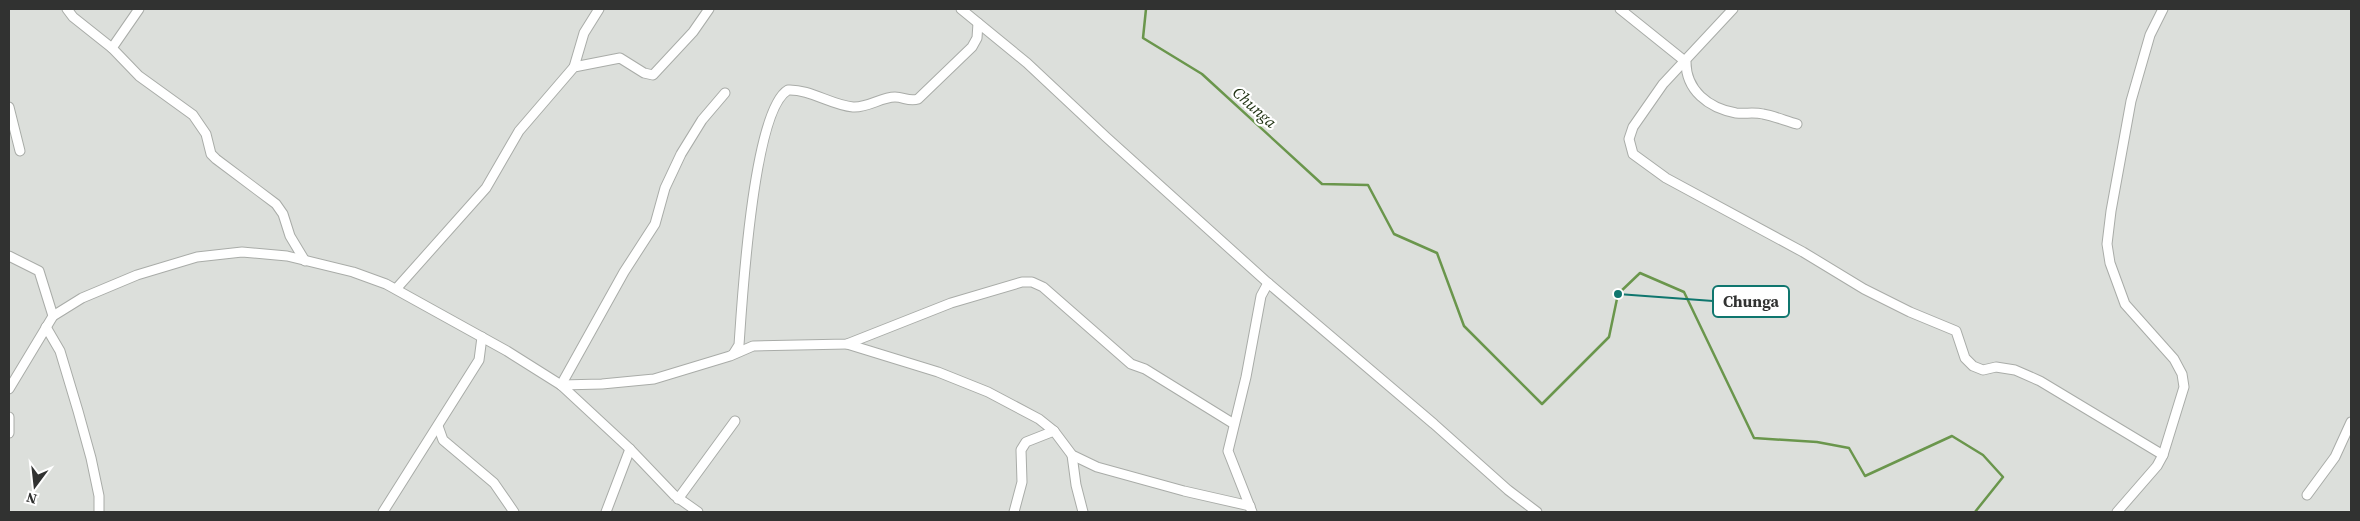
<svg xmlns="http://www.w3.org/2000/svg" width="2360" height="521" font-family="'Source Serif 4',serif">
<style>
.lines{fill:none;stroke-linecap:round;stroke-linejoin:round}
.stream{stroke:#6a964c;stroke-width:2.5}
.minor-casing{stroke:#a9aca8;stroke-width:11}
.minor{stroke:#fff;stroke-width:9}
.labels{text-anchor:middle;stroke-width:4.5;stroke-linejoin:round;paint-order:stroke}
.water-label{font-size:16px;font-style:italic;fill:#1d3010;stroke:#fff}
.leader{fill:none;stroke:#0f766e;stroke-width:2}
.callout-dot{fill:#0f766e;stroke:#fff;stroke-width:2}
.callout{fill:#fff;stroke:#0f766e;stroke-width:2}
.callout-label{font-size:16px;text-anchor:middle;font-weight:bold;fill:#313231}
</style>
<rect width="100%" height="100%" fill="#dcdfdb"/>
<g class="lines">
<polyline class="stream" points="1146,9 1143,38 1202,74 1322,184 1368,185 1394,234 1437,253 1464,326 1542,404 1609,337 1618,294 1640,273 1684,292 1754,438 1817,442 1849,448 1865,476 1952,436 1983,455 2003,477 1975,512"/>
<defs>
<g id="minor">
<polyline points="67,9 73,17 112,48 139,76 193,115 206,134 211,154 216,159 276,204 283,214 290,236 305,261"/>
<polyline points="961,9 1027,63 1106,137 1268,283 1434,424 1508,490 1537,512"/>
<path d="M 1620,9 L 1686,62 C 1686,90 1708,108 1736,113 C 1745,114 1754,112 1763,114 C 1774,116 1786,121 1797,124"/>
<polyline points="1733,9 1663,84 1633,127 1629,139 1633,154 1666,178 1803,252 1864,289 1910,312 1956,331 1965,358 1973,366 1983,370 1996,367 2015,370 2040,381 2163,455"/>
<polyline points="112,48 139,9"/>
<polyline points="574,67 584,33 599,9"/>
<polyline points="9,107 20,151"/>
<polyline points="9,256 39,271 53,316"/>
<polyline points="396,289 486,188 519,131 574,67 620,58 644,73 653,75 693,32 709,9"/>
<polyline points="46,327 60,351 78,411 91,458 99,496 99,512"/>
<polyline points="847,344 938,372 988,392 1039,419 1054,431 1072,455 1097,467 1184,491 1250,506"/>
<path d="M 734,353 L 739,345 C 742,302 753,110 788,90 C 810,89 831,105 853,107 C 868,108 881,97 895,97 C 904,97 909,102 918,99 L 972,47 L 977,38 L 978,23"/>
<polyline points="561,385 602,384 654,379 730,356 753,346 847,344 951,303 1022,282 1032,282 1043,287 1131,364 1145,369 1234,424"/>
<polyline points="561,385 624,272 655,224 665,188 681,154 702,120 725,93"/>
<polyline points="9,389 53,316 82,298 137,275 197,257 242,252 287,256 353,272 386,284 507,351 561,385 630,449 674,495 698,512"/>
<polyline points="9,417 9,433"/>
<polyline points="438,426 443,440 494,483 514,512"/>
<polyline points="1072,455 1076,485 1083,512"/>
<polyline points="2307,495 2335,457 2351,422"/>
<polyline points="678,499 735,421"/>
<polyline points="383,512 479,360 482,337"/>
<polyline points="606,512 630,449"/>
<polyline points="1014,512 1022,482 1021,450 1026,442 1054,431"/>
<polyline points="1252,512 1228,451 1246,377 1261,296 1268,283"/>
<polyline points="2117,512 2157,466 2163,455 2184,387 2182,374 2174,359 2125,304 2110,263 2107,244 2111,211 2131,101 2150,35 2163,9"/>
</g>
</defs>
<use href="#minor" class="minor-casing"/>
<use href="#minor" class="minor"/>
</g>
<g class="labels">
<g class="water-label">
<text transform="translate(1255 107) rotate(42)" y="6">Chunga</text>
</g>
</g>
<path class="leader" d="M1618 294L1713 301"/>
<circle class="callout-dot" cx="1618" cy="294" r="5"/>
<rect class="callout" x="1713" y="286" width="76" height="31" rx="5"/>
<g class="callout-label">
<text x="1751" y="307">Chunga</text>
</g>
<rect width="2360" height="521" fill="none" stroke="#313231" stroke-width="20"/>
<g transform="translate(35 486) rotate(195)" stroke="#ffffff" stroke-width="4" paint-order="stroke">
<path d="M0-4L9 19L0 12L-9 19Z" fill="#313231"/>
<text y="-8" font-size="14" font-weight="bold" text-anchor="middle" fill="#313231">N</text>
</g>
</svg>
